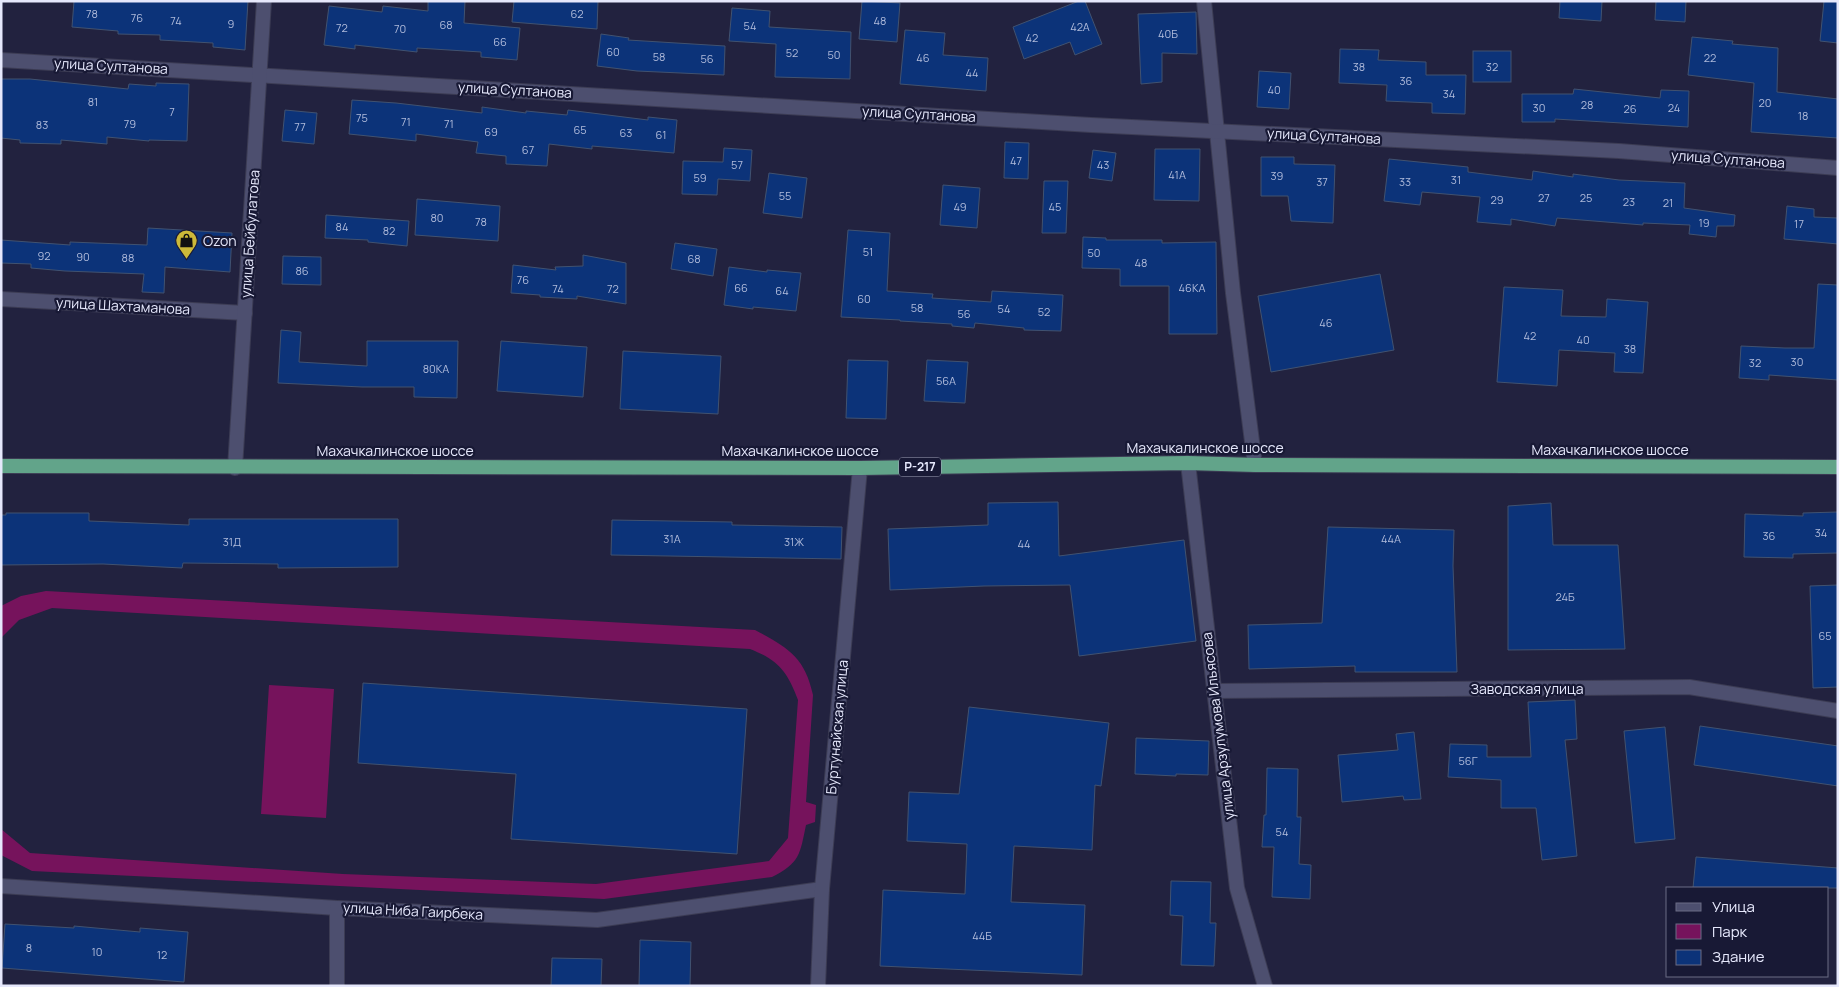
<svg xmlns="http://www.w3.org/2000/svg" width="1839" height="987" font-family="Manrope,sans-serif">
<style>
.green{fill:#76135c}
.building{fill:#0c3379;stroke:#415270}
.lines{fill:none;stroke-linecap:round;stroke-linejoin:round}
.minor-casing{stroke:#3c3c54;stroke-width:16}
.tertiary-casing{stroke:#3c3c54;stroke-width:16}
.trunk-casing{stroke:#3c3c54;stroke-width:16}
.minor{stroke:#4d4f6f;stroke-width:14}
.tertiary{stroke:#4d4f6f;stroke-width:14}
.trunk{stroke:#62a48a;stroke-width:14}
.labels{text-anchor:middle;stroke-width:4.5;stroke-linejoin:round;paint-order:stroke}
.number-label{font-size:11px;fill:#b0bbdb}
.shield{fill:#181935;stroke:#a8aac0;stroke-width:1}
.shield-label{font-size:12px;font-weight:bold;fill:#e6e8fc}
.street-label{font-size:14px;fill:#e6e8fc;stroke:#181935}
.poi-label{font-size:14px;fill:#e6e8fc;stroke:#181935;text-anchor:start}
</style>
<rect width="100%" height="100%" fill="#22223f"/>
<g class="green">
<path d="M 46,591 L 755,630 C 787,647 805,657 813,695 L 806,802 L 816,805 L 815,822 L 806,825 C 800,854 800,863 772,877 L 604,899 L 32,871 L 1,855 L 1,829 L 30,853 L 343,874 L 596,884 L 769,861 L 788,838 L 798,700 C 787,671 778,660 750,649 L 52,608 L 19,620 L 1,638 L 1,606 L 21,596 Z"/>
<polygon points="269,685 334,689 326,818 261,814"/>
</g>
<g class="building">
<polygon points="74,1 248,1 245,50 213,47 213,43 160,40 160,35 118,34 118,31 72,27"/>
<polygon points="428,1 465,1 464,23 520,28 517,60 481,57 481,52 417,48 417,52 355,45 355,49 324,45 329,6 382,12 383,6 428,11"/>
<polygon points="514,1 598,1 597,29 512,22"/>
<polygon points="862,1 900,3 897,42 859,39"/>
<polygon points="1079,1 1085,1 1102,44 1075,55 1070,42 1024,59 1013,27"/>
<polygon points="1560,1 1602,1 1601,21 1559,18"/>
<polygon points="1656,1 1686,1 1685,22 1655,20"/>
<polygon points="1824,1 1838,1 1838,43 1820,41"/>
<polygon points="732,8 770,11 769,27 851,32 850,79 775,77 776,44 729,41"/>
<polygon points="1196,12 1197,54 1162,53 1162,82 1141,84 1138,14"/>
<polygon points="905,30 945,33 943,55 988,58 986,91 900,84"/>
<polygon points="601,34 629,38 628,40 725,46 724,75 637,71 597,66"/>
<polygon points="1692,37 1733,41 1732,44 1778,48 1777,92 1838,99 1838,138 1751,132 1754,83 1688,75"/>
<polygon points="1340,49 1379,50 1378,60 1426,62 1426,75 1466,75 1465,114 1432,113 1432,103 1386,101 1387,85 1339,83"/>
<rect x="1473" y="51" width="38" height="31"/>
<polygon points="1259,71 1291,73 1289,109 1257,107"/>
<polygon points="1,79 30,79 128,89 129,84 156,86 156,83 189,84 187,141 149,140 149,141 107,137 107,144 61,140 61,144 20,143 20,140 1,138"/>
<polygon points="1574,89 1660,98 1661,90 1689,91 1688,127 1555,119 1555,122 1522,122 1522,94 1573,94"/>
<polygon points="352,100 396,103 482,113 482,107 526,113 526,111 567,115 568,110 648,120 648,117 677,120 674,153 592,146 592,149 549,144 547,166 506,164 506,156 476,153 478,142 416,134 416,141 349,134"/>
<polygon points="285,110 317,113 314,144 282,141"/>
<polygon points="1005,142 1029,143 1028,179 1004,178"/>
<polygon points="724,148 752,150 750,181 718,179 717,195 682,194 683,161 723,162"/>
<polygon points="1155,149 1200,149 1199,201 1154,200"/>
<polygon points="1093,150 1116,153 1112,181 1089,178"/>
<polygon points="1261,157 1294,157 1294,164 1335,165 1333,223 1291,221 1288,196 1261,196"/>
<polygon points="1389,159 1468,167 1468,172 1532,180 1533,171 1573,177 1573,174 1619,180 1685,183 1684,208 1735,215 1734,226 1717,226 1716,237 1689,234 1690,225 1643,223 1643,225 1557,218 1555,226 1511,219 1511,225 1477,222 1480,197 1422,192 1420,205 1384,201"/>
<polygon points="769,173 807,178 802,218 763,213"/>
<polygon points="1044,181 1068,181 1066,233 1042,233"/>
<polygon points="943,185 980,188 977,228 940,225"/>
<polygon points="417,199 500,206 498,241 415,235"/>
<polygon points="1787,206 1814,209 1814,217 1838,218 1838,244 1784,239"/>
<polygon points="326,215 409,221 407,246 368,242 368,240 325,238"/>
<polygon points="148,228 232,233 230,272 165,267 164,293 142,292 144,274 65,271 31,268 31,264 1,263 1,240 70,245 70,242 147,245"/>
<polygon points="848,230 890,233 887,291 933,294 932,298 991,302 992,291 1063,295 1061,331 1024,330 1024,328 975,323 974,328 952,326 952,324 900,321 900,320 841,317"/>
<polygon points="1083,237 1106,238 1106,240 1162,240 1162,243 1216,242 1217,334 1169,334 1169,286 1120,286 1120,269 1082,268"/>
<polygon points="675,243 717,249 713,276 671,269"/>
<polygon points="583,255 626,263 626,304 577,296 577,299 540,297 540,295 511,293 513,265 556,270 555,267 583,266"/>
<polygon points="283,256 321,257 321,285 282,284"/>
<polygon points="729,267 767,272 767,270 801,273 796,311 753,307 753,309 724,305"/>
<polygon points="1380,274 1394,350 1271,372 1258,296"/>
<polygon points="1818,284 1838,285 1838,380 1769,375 1769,380 1739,378 1741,346 1785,348 1814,348"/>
<polygon points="1504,287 1563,290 1561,316 1606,317 1607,299 1648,302 1643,373 1614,372 1615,353 1559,350 1557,386 1497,382"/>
<polygon points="281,330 301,332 299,362 367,366 367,341 458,341 457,398 414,397 414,387 362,387 278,383"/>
<polygon points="501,341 587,347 583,397 497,391"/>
<polygon points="623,351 721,356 718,414 620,409"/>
<polygon points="848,360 888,361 886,419 846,418"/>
<polygon points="927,360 968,362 965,403 924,401"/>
<polygon points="1058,502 1059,556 1184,540 1196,641 1079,656 1070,585 984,586 890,590 888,529 988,525 988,503"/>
<polygon points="1551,503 1553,545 1618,545 1625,649 1508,650 1508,506"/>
<polygon points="1838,512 1838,553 1793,554 1793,558 1744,557 1745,514 1803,516 1803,513"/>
<polygon points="6,513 89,513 89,521 189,525 189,519 398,519 398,567 278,568 278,564 183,563 182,568 103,564 1,565 1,515 6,515"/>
<polygon points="612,520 732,522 732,525 842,527 841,559 611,555"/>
<polygon points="1328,527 1454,530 1453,566 1457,672 1355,672 1355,666 1249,669 1248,625 1322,623"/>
<polygon points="1838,585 1838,687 1813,688 1810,586"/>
<polygon points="363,683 747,709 737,854 511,839 516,774 358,763"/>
<polygon points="1575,700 1577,739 1565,740 1577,856 1542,860 1536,808 1501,808 1501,780 1448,777 1450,744 1487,745 1487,757 1531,757 1528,702"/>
<polygon points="969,707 1109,723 1101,786 1095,785 1092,850 1014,846 1011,902 1085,905 1082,975 880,966 883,890 965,894 967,844 907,841 909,792 959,794"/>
<polygon points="1700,726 1838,746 1838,786 1694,765"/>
<polygon points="1665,727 1675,839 1635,843 1624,731"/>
<polygon points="1414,732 1421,799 1404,800 1403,796 1342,802 1338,755 1398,750 1396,734"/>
<polygon points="1136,738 1209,741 1208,775 1176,774 1176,776 1135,774"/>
<polygon points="1267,768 1298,769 1297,817 1301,817 1299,864 1311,865 1310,899 1272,897 1274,847 1262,847 1264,815 1266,815"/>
<polygon points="1696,857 1838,868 1838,888 1693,888"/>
<polygon points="1171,881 1211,882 1210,923 1216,923 1214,966 1181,965 1183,916 1170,915"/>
<polygon points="5,924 74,928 74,926 140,932 140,928 188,932 184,982 2,968"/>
<polygon points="640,940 691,942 690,986 639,986"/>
<polygon points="552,958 602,959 601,986 551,986"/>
</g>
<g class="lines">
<defs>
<g id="minor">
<polyline points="1204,1 1233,293 1255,465"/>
<polyline points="1,60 1091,125 1619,151 1838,168"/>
<polyline points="1,299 245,313"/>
<polyline points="235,468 264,1"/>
<polyline points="1214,691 1689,687 1838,711"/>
<polyline points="1,886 337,908 597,920 822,889"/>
<polyline points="337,908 337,986"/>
<polyline points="818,986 822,889 860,468"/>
</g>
<polyline id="tertiary" points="1188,463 1237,888 1265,986"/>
<polyline id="trunk" points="1,466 860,468 1188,463 1255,465 1838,467"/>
</defs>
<use href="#minor" class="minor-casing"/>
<use href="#tertiary" class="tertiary-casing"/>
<use href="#trunk" class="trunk-casing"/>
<use href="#minor" class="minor"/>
<use href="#tertiary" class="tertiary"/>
<use href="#trunk" class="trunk"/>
</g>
<defs>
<symbol id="shop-pin" viewBox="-11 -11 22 30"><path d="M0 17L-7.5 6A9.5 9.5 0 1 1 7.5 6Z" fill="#ccb939" stroke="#181935"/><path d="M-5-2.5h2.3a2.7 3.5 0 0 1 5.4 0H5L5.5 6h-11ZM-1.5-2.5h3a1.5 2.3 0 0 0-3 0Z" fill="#111"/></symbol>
</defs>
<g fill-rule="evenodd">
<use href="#shop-pin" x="174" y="228" width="25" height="34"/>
</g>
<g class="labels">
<g class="number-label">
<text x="92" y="18">78</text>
<text x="577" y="18">62</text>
<text x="137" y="22">76</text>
<text x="176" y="25">74</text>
<text x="880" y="25">48</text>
<text x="231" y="28">9</text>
<text x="446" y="29">68</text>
<text x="750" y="30">54</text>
<text x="1080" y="31">42А</text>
<text x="342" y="32">72</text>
<text x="400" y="33">70</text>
<text x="1168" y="38">40Б</text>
<text x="1032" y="42">42</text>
<text x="500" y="46">66</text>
<text x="613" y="56">60</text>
<text x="792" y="57">52</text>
<text x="834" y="59">50</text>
<text x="659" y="61">58</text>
<text x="923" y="62">46</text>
<text x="1710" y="62">22</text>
<text x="707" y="63">56</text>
<text x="1359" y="71">38</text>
<text x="1492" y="71">32</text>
<text x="972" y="77">44</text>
<text x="1406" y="85">36</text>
<text x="1274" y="94">40</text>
<text x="1449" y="98">34</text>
<text x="93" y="106">81</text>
<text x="1765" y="107">20</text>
<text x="1587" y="109">28</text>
<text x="1539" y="112">30</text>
<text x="1674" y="112">24</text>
<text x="1630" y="113">26</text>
<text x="172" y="116">7</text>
<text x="1803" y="120">18</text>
<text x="362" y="122">75</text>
<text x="406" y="126">71</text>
<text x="130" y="128">79</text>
<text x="449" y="128">71</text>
<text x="42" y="129">83</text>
<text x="300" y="131">77</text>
<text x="580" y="134">65</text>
<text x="491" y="136">69</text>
<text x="626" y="137">63</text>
<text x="661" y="139">61</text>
<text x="528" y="154">67</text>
<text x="1016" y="165">47</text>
<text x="737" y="169">57</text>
<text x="1103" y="169">43</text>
<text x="1177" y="179">41А</text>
<text x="1277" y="180">39</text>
<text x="700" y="182">59</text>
<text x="1456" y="184">31</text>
<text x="1322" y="186">37</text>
<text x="1405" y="186">33</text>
<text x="785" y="200">55</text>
<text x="1544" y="202">27</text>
<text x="1586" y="202">25</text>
<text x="1497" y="204">29</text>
<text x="1629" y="206">23</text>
<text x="1668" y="207">21</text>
<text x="960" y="211">49</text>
<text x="1055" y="211">45</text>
<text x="437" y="222">80</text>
<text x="481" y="226">78</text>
<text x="1704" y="227">19</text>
<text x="1799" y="228">17</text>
<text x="342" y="231">84</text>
<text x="389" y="235">82</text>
<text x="868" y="256">51</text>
<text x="1094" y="257">50</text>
<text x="44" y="260">92</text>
<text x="83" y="261">90</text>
<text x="128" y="262">88</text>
<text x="694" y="263">68</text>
<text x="1141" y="267">48</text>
<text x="302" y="275">86</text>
<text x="523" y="284">76</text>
<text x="741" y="292">66</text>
<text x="1192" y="292">46КА</text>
<text x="558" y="293">74</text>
<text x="613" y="293">72</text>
<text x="782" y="295">64</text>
<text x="864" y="303">60</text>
<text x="917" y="312">58</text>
<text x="1004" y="313">54</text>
<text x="1044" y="316">52</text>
<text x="964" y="318">56</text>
<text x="1326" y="327">46</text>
<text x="1530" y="340">42</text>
<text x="1583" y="344">40</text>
<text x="1630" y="353">38</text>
<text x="1797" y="366">30</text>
<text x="1755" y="367">32</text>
<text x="436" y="373">80КА</text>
<text x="946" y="385">56А</text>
<text x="1821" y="537">34</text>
<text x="1769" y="540">36</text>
<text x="672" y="543">31А</text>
<text x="1391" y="543">44А</text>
<text x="232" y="546">31Д</text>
<text x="794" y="546">31Ж</text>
<text x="1024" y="548">44</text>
<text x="1565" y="601">24Б</text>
<text x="1825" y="640">65</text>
<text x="1468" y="765">56Г</text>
<text x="1282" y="836">54</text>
<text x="982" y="940">44Б</text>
<text x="29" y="952">8</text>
<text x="97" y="956">10</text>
<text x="162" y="959">12</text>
</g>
<rect class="shield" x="899" y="457.5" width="42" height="19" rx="4"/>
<g class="shield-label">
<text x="920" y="471">Р-217</text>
</g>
<g class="street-label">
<text transform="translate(111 66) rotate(3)" y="5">улица Султанова</text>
<text transform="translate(515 90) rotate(3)" y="5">улица Султанова</text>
<text transform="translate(919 114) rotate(3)" y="5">улица Султанова</text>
<text transform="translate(1324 136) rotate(3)" y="5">улица Султанова</text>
<text transform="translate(1728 159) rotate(4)" y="5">улица Султанова</text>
<text transform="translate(250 234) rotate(-86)" y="5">улица Бейбулатова</text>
<text transform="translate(123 306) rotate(3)" y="5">улица Шахтаманова</text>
<text x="1205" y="453">Махачкалинское шоссе</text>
<text x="1610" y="455">Махачкалинское шоссе</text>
<text x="395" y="456">Махачкалинское шоссе</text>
<text x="800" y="456">Махачкалинское шоссе</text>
<text x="1527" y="694">Заводская улица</text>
<text transform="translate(1218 726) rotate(-97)" y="5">улица Арзулумова Ильясова</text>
<text transform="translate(837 727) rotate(-85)" y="5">Буртунайская улица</text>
<text transform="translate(413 911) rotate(3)" y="5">улица Ниба Гаирбека</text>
</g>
<g class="poi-label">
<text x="203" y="246">Ozon</text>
</g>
</g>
<rect width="1839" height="987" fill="none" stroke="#e6e8fc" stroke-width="5"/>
<rect x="1666" y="887" width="162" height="90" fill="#181935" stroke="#6a6c85"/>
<rect x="1676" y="903" width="25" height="8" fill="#4d4f6f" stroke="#6a6c85"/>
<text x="1712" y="912" font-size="15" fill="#e6e8fc">Улица</text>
<rect x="1676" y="924" width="25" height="15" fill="#76135c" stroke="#6a6c85"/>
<text x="1712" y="937" font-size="15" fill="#e6e8fc">Парк</text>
<rect x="1676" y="950" width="25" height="15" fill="#0c3379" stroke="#6a6c85"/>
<text x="1712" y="962" font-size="15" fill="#e6e8fc">Здание</text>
</svg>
